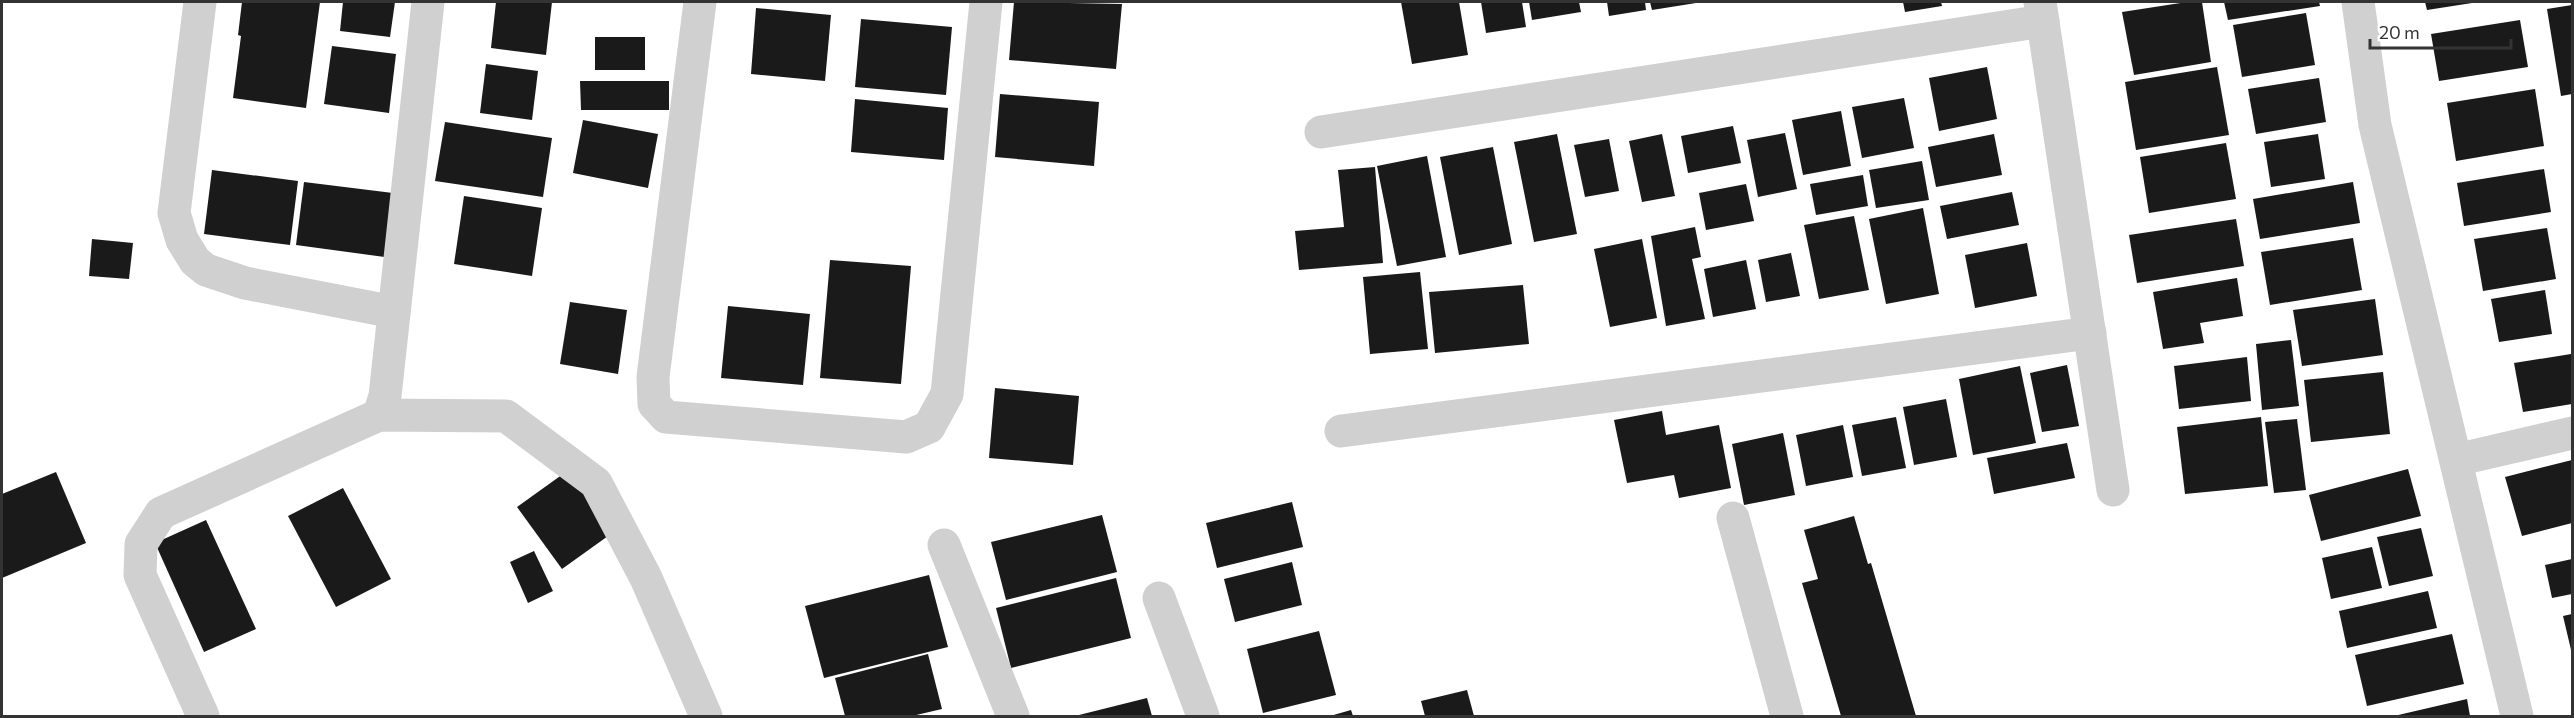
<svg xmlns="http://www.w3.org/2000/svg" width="2574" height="718" font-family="Commissioner,sans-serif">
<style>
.building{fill:#1a1a1a}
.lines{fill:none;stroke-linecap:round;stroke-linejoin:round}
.minor{stroke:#d0d0d0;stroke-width:33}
</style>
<rect width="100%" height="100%" fill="#fff"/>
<g class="building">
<polygon points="242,2 320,2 306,108 233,98 241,36 238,35"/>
<polygon points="343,2 395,2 390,37 340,31"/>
<polygon points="496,2 552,2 546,55 491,48"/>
<polygon points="1014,2 1122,4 1116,69 1009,60"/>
<polygon points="1401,2 1459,2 1468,55 1412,64"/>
<polygon points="1481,2 1522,2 1526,27 1486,33"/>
<polygon points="1529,2 1579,2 1581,12 1532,20"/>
<polygon points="1607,2 1645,2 1646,10 1609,16"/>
<polygon points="1650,2 1696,2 1696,3 1652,10"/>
<polygon points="1903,2 1941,2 1942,6 1905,12"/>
<polygon points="2187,2 2202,2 2211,62 2134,75 2122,12"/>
<polygon points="2224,2 2319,2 2320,6 2228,20"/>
<polygon points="2425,2 2472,2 2472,3 2427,10"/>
<polygon points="2572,5 2572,94 2561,96 2547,9"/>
<polygon points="756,8 831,15 825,81 751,74"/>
<polygon points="2306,13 2315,65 2242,77 2233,25"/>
<polygon points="861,19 952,27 946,95 855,87"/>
<polygon points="2520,20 2528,67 2439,81 2431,34"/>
<rect x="595" y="37" width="50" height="33"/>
<polygon points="332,46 396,54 389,113 324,104"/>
<polygon points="486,64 538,71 532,120 480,113"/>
<polygon points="1987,67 1997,119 1939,131 1929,78"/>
<polygon points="2217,67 2229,135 2136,150 2125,82"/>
<polygon points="2319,78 2326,122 2256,134 2248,89"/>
<polygon points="580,81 669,81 669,110 581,110"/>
<polygon points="2535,89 2544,146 2456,161 2447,103"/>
<polygon points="1000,94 1099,102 1094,166 995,157"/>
<polygon points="1904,98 1914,148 1862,158 1852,107"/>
<polygon points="855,99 948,108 944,160 851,152"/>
<polygon points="1841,111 1851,166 1803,175 1792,120"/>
<polygon points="583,120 658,134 648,188 573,173"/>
<polygon points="445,122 552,138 543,197 435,181"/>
<polygon points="1733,126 1741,163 1688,173 1681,136"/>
<polygon points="1785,133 1797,189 1758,197 1747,140"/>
<polygon points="1557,134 1577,234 1534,242 1514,142"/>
<polygon points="1662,134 1675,196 1642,202 1629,141"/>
<polygon points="1994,134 2002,175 1936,187 1928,147"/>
<polygon points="2318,134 2325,179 2271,187 2264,142"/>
<polygon points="1609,139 1619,191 1585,197 1574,145"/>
<polygon points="2226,143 2236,199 2149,213 2140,157"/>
<polygon points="1493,147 1512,244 1459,255 1440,157"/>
<polygon points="1427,156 1446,257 1397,266 1377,166"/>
<polygon points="1922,161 1929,200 1876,208 1869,170"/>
<polygon points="1375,167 1383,263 1299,270 1295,231 1344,227 1338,170"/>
<polygon points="2544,169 2551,212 2464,226 2457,183"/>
<polygon points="212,170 298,181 290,245 204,234"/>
<polygon points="1863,175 1868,206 1816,215 1810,184"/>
<polygon points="304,182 401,194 392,258 296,245"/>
<polygon points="2353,182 2360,223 2260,239 2253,199"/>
<polygon points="1746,184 1754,221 1706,230 1699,193"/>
<polygon points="2012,192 2019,225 1947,239 1940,206"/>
<polygon points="464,196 542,208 532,276 454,264"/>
<polygon points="1923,208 1939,294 1886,304 1869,219"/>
<polygon points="1854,216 1869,290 1819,299 1804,225"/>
<polygon points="2236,219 2244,266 2137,283 2129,235"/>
<polygon points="1695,227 1701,257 1692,259 1705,319 1666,326 1651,236"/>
<polygon points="2547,228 2556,279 2483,291 2474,239"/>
<polygon points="2353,238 2362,290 2270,305 2261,252"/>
<polygon points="92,239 133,243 129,279 89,276"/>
<polygon points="1642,239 1657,318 1610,327 1594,249"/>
<polygon points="2027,243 2037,296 1975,308 1965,255"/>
<polygon points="1791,253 1800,296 1766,302 1758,260"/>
<polygon points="830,260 911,266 901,384 820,378"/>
<polygon points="1746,260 1756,309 1713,317 1704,269"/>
<polygon points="1420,272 1428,349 1370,354 1363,277"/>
<polygon points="2237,278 2243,316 2200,323 2204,343 2163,349 2153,292"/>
<polygon points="1523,285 1529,344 1435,353 1429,292"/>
<polygon points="2545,290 2552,334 2499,342 2491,299"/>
<polygon points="2375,299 2383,355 2302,366 2293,310"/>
<polygon points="570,302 627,310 618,374 560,364"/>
<polygon points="728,306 810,314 803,385 721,378"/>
<polygon points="2291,340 2299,406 2262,410 2256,344"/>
<polygon points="2571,354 2572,404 2523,412 2514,363"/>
<polygon points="2247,357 2251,401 2179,409 2174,366"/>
<polygon points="2067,365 2079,426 2042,432 2030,373"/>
<polygon points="2020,366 2036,443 1973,455 1959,379"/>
<polygon points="2383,372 2390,434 2311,442 2304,380"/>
<polygon points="995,388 1079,396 1073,465 989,458"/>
<polygon points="1946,399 1957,457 1914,465 1903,407"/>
<polygon points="1662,411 1666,435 1719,425 1731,488 1679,498 1674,475 1627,483 1614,420"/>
<polygon points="1896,417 1906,468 1862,476 1852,425"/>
<polygon points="2261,417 2268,486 2185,494 2177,427"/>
<polygon points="2297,419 2306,490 2274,493 2265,422"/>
<polygon points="1843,425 1853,477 1806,486 1796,435"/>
<polygon points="1783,433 1795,495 1744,505 1732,444"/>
<polygon points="2067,443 2075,478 1994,494 1987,458"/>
<polygon points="2572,460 2572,523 2522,536 2505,477"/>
<polygon points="570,469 615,531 562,569 517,507"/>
<polygon points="2408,469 2421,516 2321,541 2309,495"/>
<polygon points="56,472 86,543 2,578 2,494"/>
<polygon points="343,488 391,579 336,607 288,516"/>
<polygon points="1292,502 1303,547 1217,568 1206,523"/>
<polygon points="1102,515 1117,572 1006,600 991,542"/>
<polygon points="1854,516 1868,564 1871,563 1916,716 1841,716 1802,583 1818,579 1804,530"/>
<polygon points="206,520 256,629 204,652 155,543"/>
<polygon points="2421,528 2433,576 2389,586 2377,537"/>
<polygon points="2372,547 2382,588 2331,599 2322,558"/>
<polygon points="534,551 553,591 528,603 510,562"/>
<polygon points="2572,559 2572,594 2552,598 2545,565"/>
<polygon points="1292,562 1302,605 1235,622 1224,579"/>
<polygon points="929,575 948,647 824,678 805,606"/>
<polygon points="1116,578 1131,638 1011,668 996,608"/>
<polygon points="2428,591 2437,628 2347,648 2339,611"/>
<polygon points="2572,614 2572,654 2563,616"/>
<polygon points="1319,631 1336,695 1263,713 1247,649"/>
<polygon points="2452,634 2464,684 2367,706 2355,655"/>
<polygon points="928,654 942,709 912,716 845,716 835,678"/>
<polygon points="1467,690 1474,716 1425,716 1421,701"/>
<polygon points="1147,698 1152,716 1080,716 1079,715"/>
<polygon points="2467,699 2470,716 2394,716"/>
<polygon points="1351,710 1353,716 1330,716"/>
</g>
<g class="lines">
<g class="minor">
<polyline points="200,2 174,213 182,240 195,261 206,270 245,283 394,312"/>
<polyline points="700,2 653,377 654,404 666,417 906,437 929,427 947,394 986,2"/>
<polyline points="2040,2 2113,490"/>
<polyline points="2358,2 2375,125 2517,716"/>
<polyline points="1321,132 2043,21"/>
<polyline points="379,415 385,396 428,2"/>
<polyline points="1341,431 2090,333"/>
<polyline points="2456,460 2572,433"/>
<polyline points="1733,518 1787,716"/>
<polyline points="944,545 1013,716"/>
<polyline points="1159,598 1203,716"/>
<polyline points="203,716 140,575 141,544 161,513 379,415 506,416 596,483 646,578 706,716"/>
</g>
</g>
<rect width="2574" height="718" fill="none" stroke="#333333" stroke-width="6"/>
<path d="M2370 39v9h141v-9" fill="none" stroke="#333333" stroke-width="3"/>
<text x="2379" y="39" font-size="18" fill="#333333" stroke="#ffffff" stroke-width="4.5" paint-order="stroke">20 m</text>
</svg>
